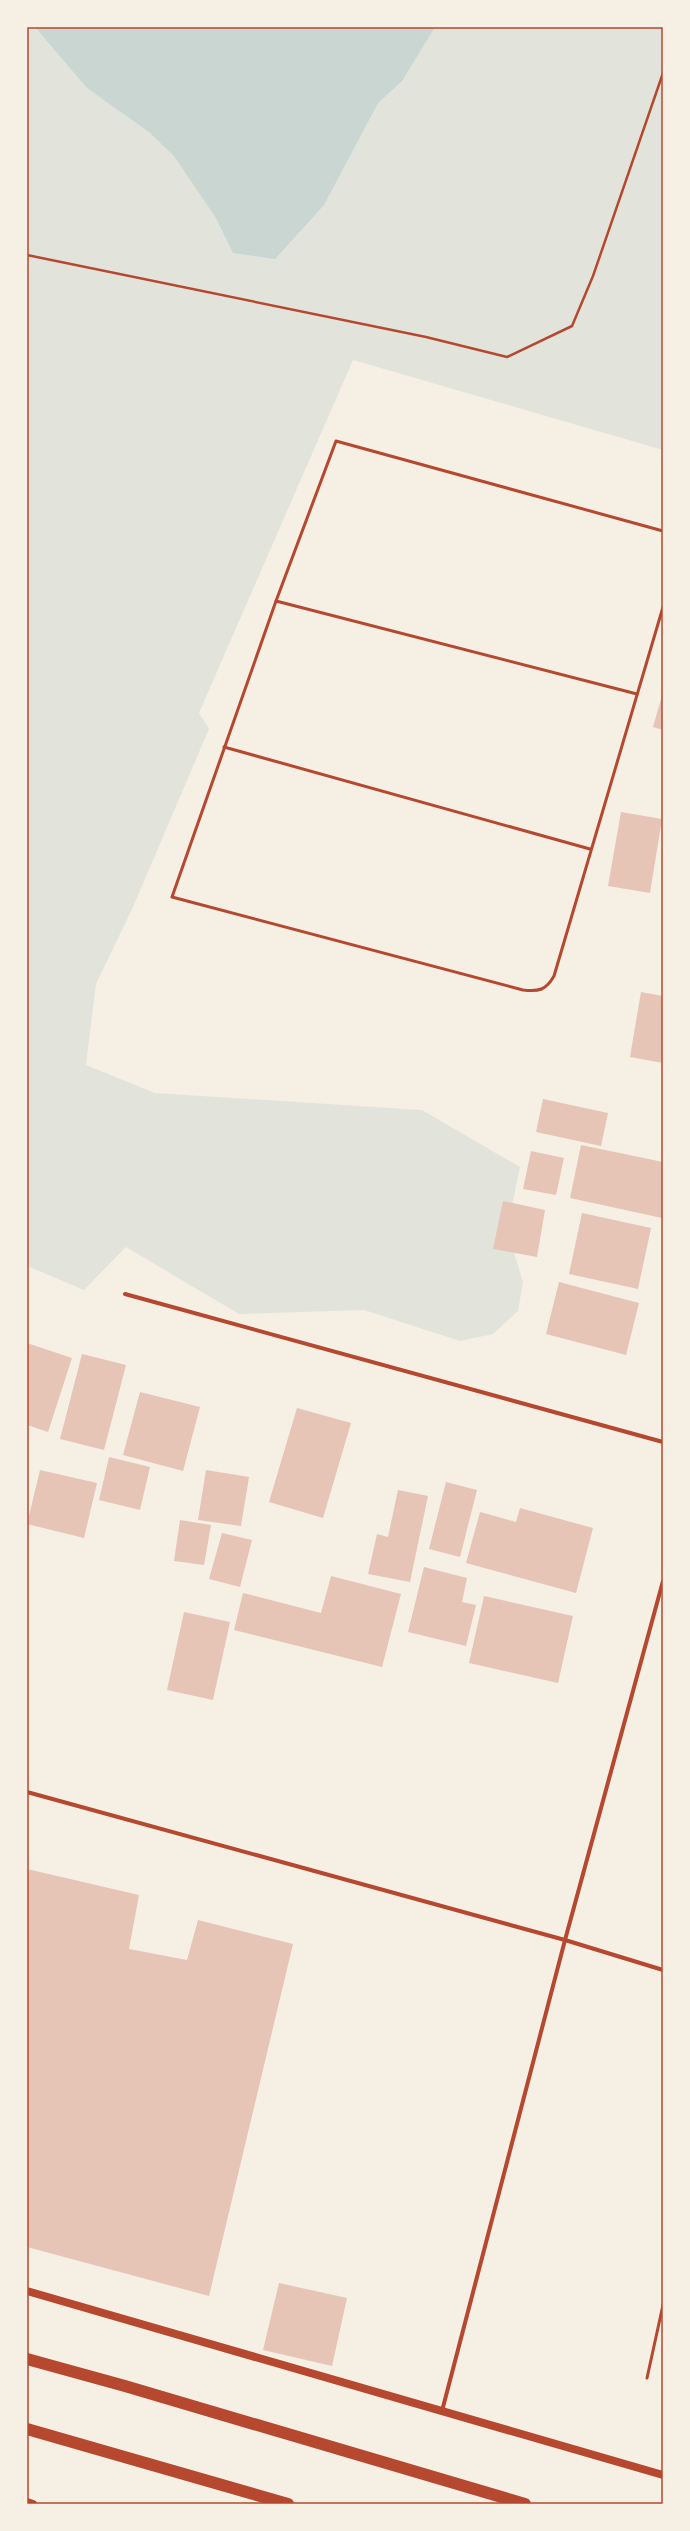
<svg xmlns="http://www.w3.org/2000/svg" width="690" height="2531" font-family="Raleway,sans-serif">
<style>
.green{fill:#e2e4dc}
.water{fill:#c9d6d2}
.building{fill:#e6c5b7}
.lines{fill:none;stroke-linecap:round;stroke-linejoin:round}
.path{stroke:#b5482f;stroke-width:2.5}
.service{stroke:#b5482f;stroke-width:3}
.minor{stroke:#b5482f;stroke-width:4}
.secondary{stroke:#b5482f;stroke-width:8}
.motorway{stroke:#b5482f;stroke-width:12}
.neatline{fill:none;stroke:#b5482f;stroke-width:1.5}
</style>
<rect width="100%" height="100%" fill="#f6efe4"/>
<polygon class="green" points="27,27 663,27 663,450 353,360 199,713 209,729 133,907 96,984 86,1065 155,1093 422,1110 520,1167 507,1229 523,1282 518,1311 493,1334 460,1341 364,1310 239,1314 126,1247 84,1290 27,1266"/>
<polygon class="water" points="35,27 435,27 402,81 378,103 324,205 275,259 233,253 216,218 174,156 149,132 87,88"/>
<g class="building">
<polygon points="663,692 663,730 653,727"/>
<polygon points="621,812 662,819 650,893 608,886"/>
<polygon points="641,992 663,996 663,1063 630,1057"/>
<polygon points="543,1099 608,1113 601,1146 536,1132"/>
<polygon points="581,1145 663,1162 662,1218 570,1198"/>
<polygon points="531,1151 564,1158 556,1195 523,1189"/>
<polygon points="503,1201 545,1210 537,1257 493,1249"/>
<polygon points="582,1213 651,1228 638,1289 569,1274"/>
<polygon points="559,1282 639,1303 626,1355 546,1334"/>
<polygon points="27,1343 72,1358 48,1432 27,1425"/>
<polygon points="82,1354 126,1365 104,1450 60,1439"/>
<polygon points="140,1392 200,1407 183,1471 123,1455"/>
<polygon points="297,1408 351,1423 323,1518 269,1502"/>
<polygon points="109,1457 150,1467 140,1510 99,1500"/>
<polygon points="40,1470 97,1483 84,1538 27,1524"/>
<polygon points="206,1470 249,1477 241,1526 198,1520"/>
<polygon points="446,1482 477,1490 460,1557 429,1549"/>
<polygon points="398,1490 428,1496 410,1582 368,1574 377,1534 388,1537"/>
<polygon points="520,1508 593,1528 576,1593 466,1563 480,1512 516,1522"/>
<polygon points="180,1520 211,1525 204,1565 174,1561"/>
<polygon points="222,1533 252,1540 240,1587 209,1579"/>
<polygon points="424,1567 467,1578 462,1602 476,1605 466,1646 408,1632"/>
<polygon points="331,1576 401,1594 382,1667 234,1630 243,1593 321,1613"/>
<polygon points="484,1596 573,1616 558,1683 469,1663"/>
<polygon points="184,1612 230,1622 213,1700 167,1690"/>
<polygon points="27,1869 139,1895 129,1949 187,1960 198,1920 293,1944 209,2296 27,2247"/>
<polygon points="279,2283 347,2298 332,2366 263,2350"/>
</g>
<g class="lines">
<polyline class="path" points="27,255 426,337 507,357 572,326 593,276 663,73"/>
<g class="service">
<path d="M 663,531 L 336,441 L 276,601 L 172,897 L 523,990 C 539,992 546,990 554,976 L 663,607"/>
<polyline points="276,601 637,694"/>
<polyline points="224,747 590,849"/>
<polyline points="647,2378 663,2305"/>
</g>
<g class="minor">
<polyline points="125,1294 663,1442"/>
<polyline points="27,1792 565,1940 663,1970"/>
<polyline points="442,2411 565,1940 663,1581"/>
</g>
<g class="secondary">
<polyline points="27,2291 663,2475"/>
<polyline points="27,2502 33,2504"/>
</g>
<g class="motorway">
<polyline points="27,2359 125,2386 525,2504"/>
<polyline points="27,2429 288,2504"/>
</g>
</g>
<rect width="690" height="2531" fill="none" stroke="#f6efe4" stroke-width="56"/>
<rect x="28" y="28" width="634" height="2475" class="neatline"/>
</svg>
